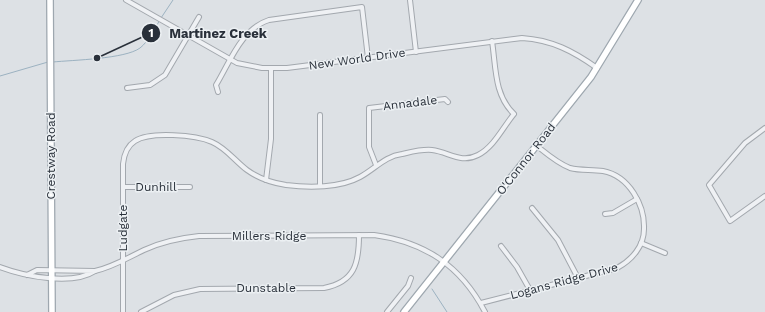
<svg xmlns="http://www.w3.org/2000/svg" width="765" height="312" font-family="'Work Sans',sans-serif">
<style>
.lines{fill:none;stroke-linecap:round;stroke-linejoin:round}
.stream{stroke:#9cb2c1;stroke-width:1}
.minor-casing{stroke:#a3a8ae;stroke-width:6}
.major-casing{stroke:#9ea7af;stroke-width:8}
.minor{stroke:#eff1f4;stroke-width:4}
.major{stroke:#fff;stroke-width:5.5}
.labels{text-anchor:middle;stroke-width:3;stroke-linejoin:round;paint-order:stroke}
.street-label{font-size:12px;fill:#29303a;stroke:#ecf0f3}
.leader{fill:none;stroke:#29303a;stroke-width:1.5}
.callout-dot{fill:#29303a;stroke:#ecf0f3;stroke-width:1.5}
.mark-label{font-size:12px;text-anchor:middle;font-weight:bold;fill:#fff}
.callout-label{font-size:13px;text-anchor:middle;font-weight:bold;fill:#29303a;stroke:#ecf0f3;stroke-width:3;stroke-linejoin:round;paint-order:stroke}
</style>
<rect width="100%" height="100%" fill="#dde1e5"/>
<g class="lines">
<g class="stream">
<polyline points="161,18 173,0"/>
<path d="M 53,62 C 73,60 125,59 140,48 C 148,42 154,29 160,20"/>
<polyline points="0,76 48,62"/>
<polyline points="432,289 447,312"/>
</g>
<defs>
<g id="minor">
<path d="M 126,0 L 237,63 L 262,68 L 287,68 L 522,38 C 552,40 573,51 597,68"/>
<polyline points="410,0 416,52"/>
<polyline points="127,88 150,85 165,75 199,17"/>
<path d="M 218,92 L 216,85 C 230,62 241,29 269,20 L 362,7 L 368,58"/>
<polyline points="320,115 320,185"/>
<polyline points="765,128 745,143 709,185 730,221 765,196"/>
<polyline points="376,165 369,147 369,108 445,99 448,102"/>
<polyline points="266,180 271,139 271,69"/>
<polyline points="123,187 190,187"/>
<polyline points="532,208 558,240 578,278"/>
<polyline points="605,214 613,213 637,199"/>
<polyline points="641,243 665,253"/>
<polyline points="501,246 517,267 530,290"/>
<path d="M 0,267 C 24,276 72,286 95,271 L 37,270 L 27,275"/>
<path d="M 95,271 C 113,267 127,258 144,250 C 161,242 180,238 199,236 L 374,235 C 425,242 461,266 485,312"/>
<path d="M 481,303 L 617,268 C 632,260 644,246 644,229 C 645,205 629,176 603,171 C 592,169 581,171 570,168 C 557,163 547,154 537,146"/>
<path d="M 123,312 L 123,164 C 124,154 127,146 135,141 C 150,131 196,135 212,142 C 226,148 235,161 247,170 C 258,178 273,183 286,185 C 309,188 340,188 360,177 C 375,169 385,156 402,154 C 411,152 422,149 432,150 C 449,152 461,164 478,155 C 494,147 503,127 514,114 C 494,95 496,67 492,41"/>
<path d="M 141,312 L 174,295 L 200,289 L 324,288 C 355,282 359,263 359,235"/>
<polyline points="387,312 408,286 411,278"/>
</g>
<g id="major">
<polyline points="50,0 52,312"/>
<polyline points="404,312 591,77 638,0"/>
</g>
</defs>
<use href="#minor" class="minor-casing"/>
<use href="#major" class="major-casing"/>
<use href="#minor" class="minor"/>
<use href="#major" class="major"/>
</g>
<g class="labels">
<g class="street-label">
<text transform="translate(357 59) rotate(-8)" y="4">New World Drive</text>
<text transform="translate(410 103) rotate(-7)" y="4">Annadale</text>
<text transform="translate(51 156) rotate(-90)" y="4">Crestway Road</text>
<text transform="translate(526 159) rotate(-52)" y="4">O'Connor Road</text>
<text x="156" y="191">Dunhill</text>
<text transform="translate(123 228) rotate(-90)" y="4">Ludgate</text>
<text x="269" y="240">Millers Ridge</text>
<text transform="translate(564 281) rotate(-15)" y="4">Logans Ridge Drive</text>
<text x="266" y="292">Dunstable</text>
</g>
</g>
<path class="leader" d="M97 58L151 33"/>
<g class="callout-dot">
<circle cx="97" cy="58" r="4"/>
<circle cx="151" cy="33" r="10"/>
</g>
<g class="mark-label">
<text x="151" y="37">1</text>
</g>
<g class="callout-label">
<text x="218" y="38">Martinez Creek</text>
</g>
</svg>
